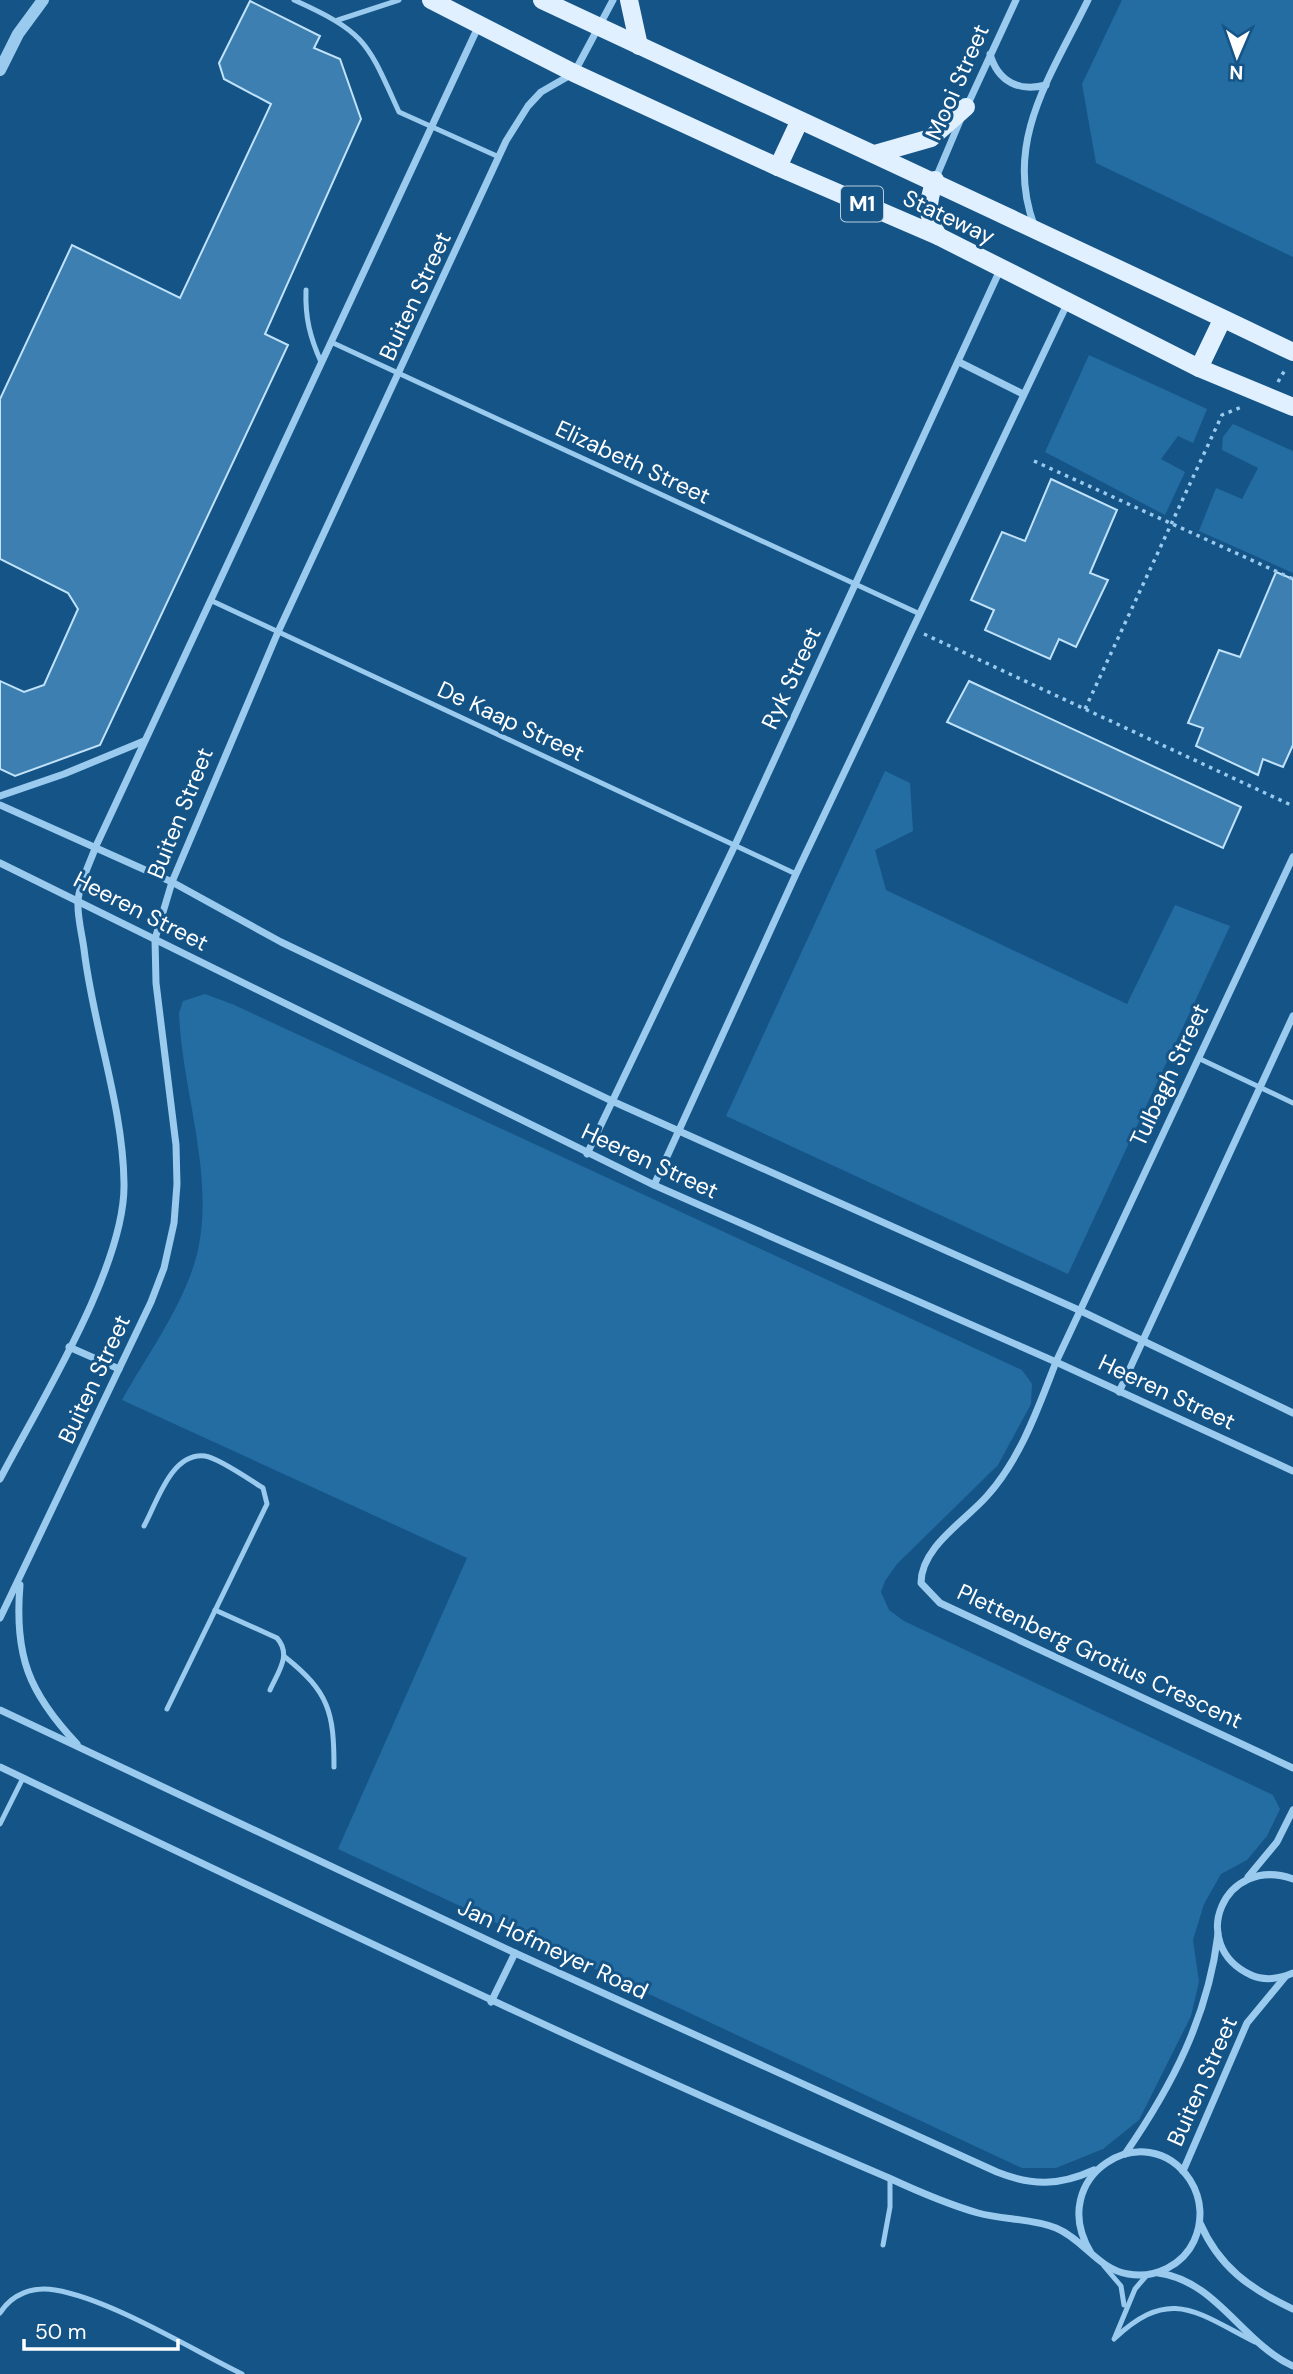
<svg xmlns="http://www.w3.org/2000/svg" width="1293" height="2374" font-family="'DM Sans',sans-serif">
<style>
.green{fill:#246da3}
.building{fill:#3d7fb0;stroke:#c0e2fa;stroke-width:2}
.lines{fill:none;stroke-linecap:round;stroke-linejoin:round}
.path{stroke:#9acaee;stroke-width:3.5;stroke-dasharray:3.5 5;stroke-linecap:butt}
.service{stroke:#9acaee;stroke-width:5}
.minor{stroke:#9acaee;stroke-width:7}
.tertiary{stroke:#9acaee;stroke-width:12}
.primary{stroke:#e1f0ff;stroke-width:18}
.labels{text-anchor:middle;stroke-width:6;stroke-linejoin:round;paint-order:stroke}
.shield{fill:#155486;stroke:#b9ccdb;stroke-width:2}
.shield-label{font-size:21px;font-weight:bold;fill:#fff}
.street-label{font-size:23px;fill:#fff;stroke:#155486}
</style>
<rect width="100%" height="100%" fill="#155486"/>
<g class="green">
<polygon points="1122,0 1293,0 1293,257 1096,163 1082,84"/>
<polygon points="1089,355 1207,409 1193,443 1178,436 1161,459 1185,472 1165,515 1045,452"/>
<polygon points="1233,424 1293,451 1293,573 1199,531 1216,488 1242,499 1258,468 1222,450 1223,437"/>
<polygon points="885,771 910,783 913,831 875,850 886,890 1127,1004 1175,905 1230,926 1068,1274 726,1116"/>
<path d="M 205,994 L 232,1004 L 1022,1370 L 1032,1384 L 1031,1404 L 998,1465 L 897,1564 L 885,1581 L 881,1592 L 889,1610 L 904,1621 L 1273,1795 L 1280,1809 L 1267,1836 L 1247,1860 L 1221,1874 L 1204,1904 L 1193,1940 L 1199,1982 L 1191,2016 L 1139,2120 L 1103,2149 L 1056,2168 L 1022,2168 L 338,1849 L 467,1558 L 122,1400 C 147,1355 182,1308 196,1258 C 217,1179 182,1093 179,1013 L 183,1001 Z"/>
</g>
<g class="building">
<polygon points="250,1 320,36 314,48 340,59 361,119 265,334 288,345 100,745 15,776 0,769 0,681 24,692 44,685 78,609 68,593 0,559 0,399 72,245 180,298 271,104 224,79 219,63"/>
<polygon points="1051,479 1117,510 1090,573 1108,580 1076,647 1059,639 1050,659 985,630 994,610 971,600 1002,532 1025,541"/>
<polygon points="1276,572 1293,579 1293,745 1283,767 1263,759 1258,775 1196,746 1203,728 1188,723 1219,650 1240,657"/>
<polygon points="969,681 1241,807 1223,848 947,722"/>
</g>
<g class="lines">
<g class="path">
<polyline points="1278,382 1286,368"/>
<polyline points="1034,461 1293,579"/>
<polyline points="924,634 1293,806"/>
<polyline points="1085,709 1222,415 1244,406"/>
</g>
<g class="service">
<path d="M 294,0 C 367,33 367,42 399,112 L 499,157"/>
<polyline points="338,20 399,0"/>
<path d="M 306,290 C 305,318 310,337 321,362"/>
<polyline points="331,342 920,614"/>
<polyline points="210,600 796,874"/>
<polyline points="1198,1058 1293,1103"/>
<path d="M 144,1526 C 157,1503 171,1452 205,1456 C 219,1458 250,1480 263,1488 L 267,1504 L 167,1709"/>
<path d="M 215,1610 L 277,1638 C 292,1655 278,1672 270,1690"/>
<path d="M 285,1657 C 329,1692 334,1712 334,1767"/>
<polyline points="0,1824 23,1778"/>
<polyline points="883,2245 890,2207 890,2179"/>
<polyline points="1104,2266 1121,2286 1124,2305"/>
<path d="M 0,2313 C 12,2294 33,2286 55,2290 C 110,2299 191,2349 242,2374"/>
<polyline points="1115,2337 1135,2289 1147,2275"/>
<path d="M 1114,2339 C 1170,2286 1196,2312 1255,2342"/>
</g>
<g class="minor">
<path d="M 990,54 C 998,82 1019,92 1046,85"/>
<polyline points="967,106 1016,0"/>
<polyline points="935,180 962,116"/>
<path d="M 1034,225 C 1003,141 1052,74 1088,0"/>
<polyline points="959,362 1023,394"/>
<polyline points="0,796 64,774 144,741"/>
<polyline points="0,805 172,882 281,942 612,1101 1081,1311 1293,1413"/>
<path d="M 1293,857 L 1056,1362 C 1038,1408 1021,1458 987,1496 C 965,1521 921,1547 921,1583 L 940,1603 L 1293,1768"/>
<polyline points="0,863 654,1185 1056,1362 1293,1471"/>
<polyline points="587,1154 735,845 1000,270"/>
<polyline points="654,1185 796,874 1068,302"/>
<polyline points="69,1347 119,1369"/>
<polyline points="1119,1392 1293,1016"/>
<path d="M 0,1479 C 39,1404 126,1266 124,1183 C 123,1105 93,1027 84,949 C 82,934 77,916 78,901 C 79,884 90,863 96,846 L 479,25"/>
<path d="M 20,1585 C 14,1656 29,1693 77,1744"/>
<polyline points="0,1618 151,1302 164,1268 174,1223 177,1184 176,1145 156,983 155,939 172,882 278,632 506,141 528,106 541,92 574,73 613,0"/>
<path d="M 0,1710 L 515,1953 L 997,2172 C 1032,2186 1059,2186 1094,2170"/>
<path d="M 0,1767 C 295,1907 588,2050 889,2178 C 917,2191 947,2204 978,2213 C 1003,2220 1031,2218 1056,2228 C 1083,2239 1098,2269 1128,2274 C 1155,2279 1183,2265 1194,2241 C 1203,2221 1202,2199 1190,2180 C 1146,2113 1044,2177 1091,2253"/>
<polyline points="1248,1877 1277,1842 1293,1810"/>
<path d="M 1293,1879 C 1224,1854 1186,1945 1251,1975 C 1264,1981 1280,1979 1293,1973"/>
<polyline points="491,2002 515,1953"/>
<path d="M 1125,2154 C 1172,2086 1208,2017 1218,1934"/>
<polyline points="1183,2171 1247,2023 1285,1977"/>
<path d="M 1200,2223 C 1219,2267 1250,2289 1293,2309"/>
<path d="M 1158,2273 C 1217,2281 1241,2342 1293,2366"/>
</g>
<polyline class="tertiary" points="0,70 18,34 43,0"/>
<g class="primary">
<polyline points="431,0 574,73 778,167 938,236 1199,368 1293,407"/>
<path d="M 542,0 C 792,117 1044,232 1293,352"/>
<polyline points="629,0 639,46"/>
<polyline points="875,154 931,138 966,107"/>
<polyline points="778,167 799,122"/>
<path d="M 935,180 C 927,203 926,215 938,236"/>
<polyline points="1199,368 1222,320"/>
</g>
</g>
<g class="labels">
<rect class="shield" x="841" y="186.5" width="42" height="35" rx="5"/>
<g class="shield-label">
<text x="862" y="211">M1</text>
</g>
<g class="street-label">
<text transform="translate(957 82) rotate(-66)" y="8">Mooi Street</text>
<text transform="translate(949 217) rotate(25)" y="8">Stateway</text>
<text transform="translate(415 296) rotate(-65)" y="8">Buiten Street</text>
<text transform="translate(633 462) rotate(25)" y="8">Elizabeth Street</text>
<text transform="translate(791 678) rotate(-65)" y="8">Ryk Street</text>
<text transform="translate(511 721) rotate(25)" y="8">De Kaap Street</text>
<text transform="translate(180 813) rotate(-68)" y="8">Buiten Street</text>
<text transform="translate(141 911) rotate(27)" y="8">Heeren Street</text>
<text transform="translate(1169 1075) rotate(-65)" y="8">Tulbagh Street</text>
<text transform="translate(650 1161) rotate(25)" y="8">Heeren Street</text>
<text transform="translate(94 1379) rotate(-65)" y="8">Buiten Street</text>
<text transform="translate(1167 1392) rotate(25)" y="8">Heeren Street</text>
<text transform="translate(1100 1656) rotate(25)" y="8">Plettenberg Grotius Crescent</text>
<text transform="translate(553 1949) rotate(25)" y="8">Jan Hofmeyer Road</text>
<text transform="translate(1202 2081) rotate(-66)" y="8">Buiten Street</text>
</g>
</g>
<g transform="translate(1237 56) rotate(182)" stroke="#155486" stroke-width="5" paint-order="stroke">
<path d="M0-5L12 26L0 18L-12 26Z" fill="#ffffff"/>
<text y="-10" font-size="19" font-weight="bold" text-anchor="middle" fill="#ffffff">N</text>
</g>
<path d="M24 2339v10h154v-10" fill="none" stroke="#ffffff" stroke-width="3.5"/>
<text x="35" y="2339" font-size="21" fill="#ffffff" stroke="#155486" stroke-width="5" paint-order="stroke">50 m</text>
</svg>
